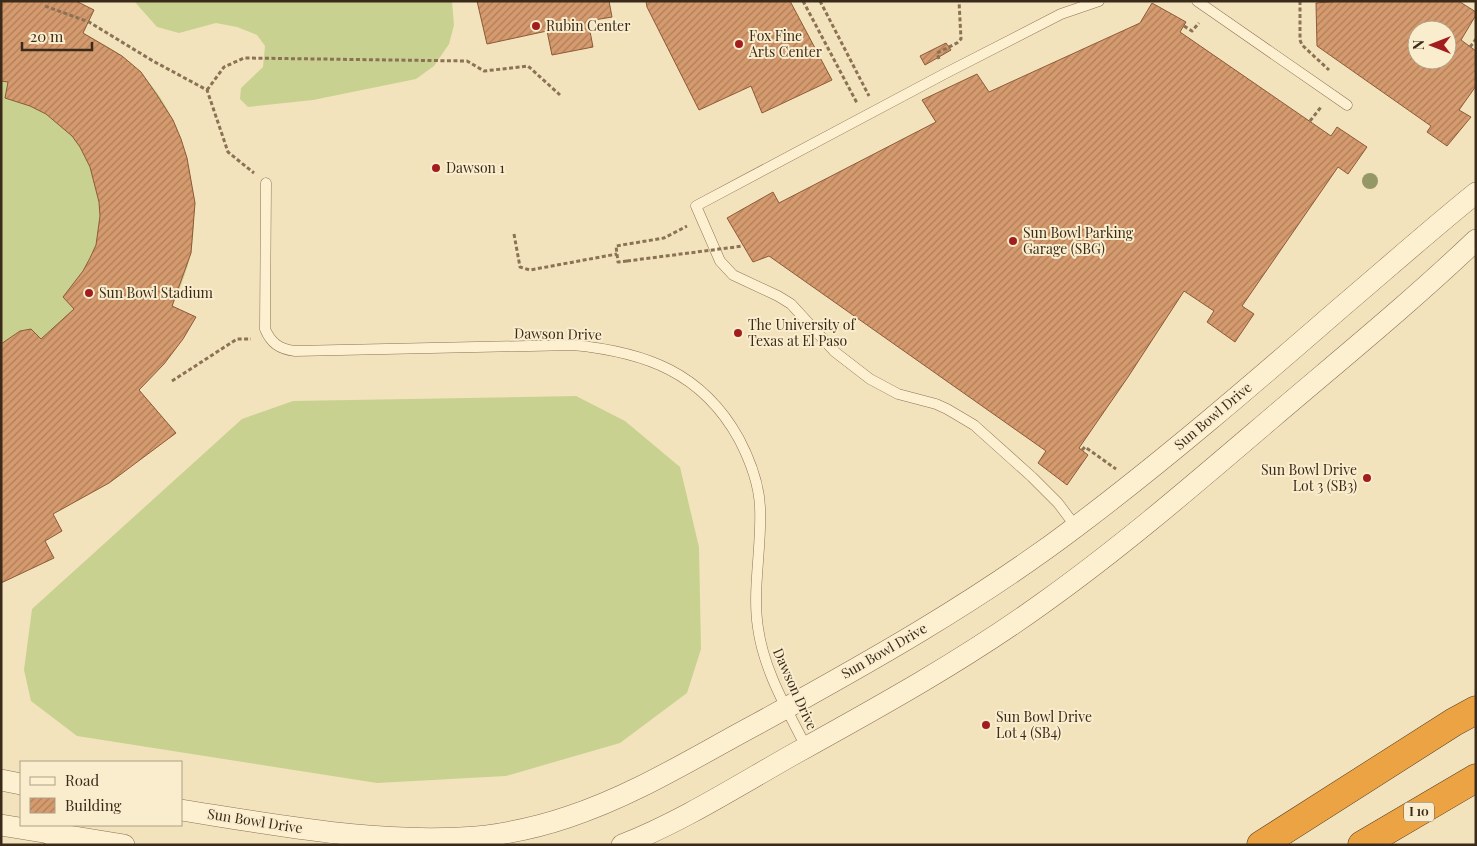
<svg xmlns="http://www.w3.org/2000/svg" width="1477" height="846" font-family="'Playfair Display',serif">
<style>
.grass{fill:#c9d190}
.building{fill:url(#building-hatch);stroke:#8e5a37;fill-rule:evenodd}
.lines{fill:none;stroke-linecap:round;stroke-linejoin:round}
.service-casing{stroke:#8c7254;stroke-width:11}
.minor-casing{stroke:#8c7254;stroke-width:22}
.tertiary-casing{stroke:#8c7254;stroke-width:28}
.motorway-casing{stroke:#594029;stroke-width:29}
.path{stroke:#8c7254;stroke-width:3;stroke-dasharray:4 2.5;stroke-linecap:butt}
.service{stroke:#fcf0d1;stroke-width:10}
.minor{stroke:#fcf0d1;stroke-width:21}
.tertiary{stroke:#fcf0d1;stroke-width:26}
.motorway{stroke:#eca343;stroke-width:28}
.path-bridge{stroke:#8c7254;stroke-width:3;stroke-dasharray:4 2.5;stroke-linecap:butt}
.tree{fill:#969766}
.poi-dot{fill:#a21e1e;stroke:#f9edcd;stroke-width:2}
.labels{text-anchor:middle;stroke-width:4;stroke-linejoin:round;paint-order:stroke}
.shield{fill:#f9edcd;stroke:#736450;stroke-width:1}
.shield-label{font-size:12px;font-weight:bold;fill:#3a2a1a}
.poi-label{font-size:14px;fill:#3a2a1a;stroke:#f9edcd;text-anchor:start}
.street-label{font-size:14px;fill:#3a2a1a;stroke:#f9edcd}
</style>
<defs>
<pattern id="building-hatch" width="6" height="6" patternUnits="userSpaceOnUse" patternTransform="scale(1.25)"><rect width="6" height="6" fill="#d59a6e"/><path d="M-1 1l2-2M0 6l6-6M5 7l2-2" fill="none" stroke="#ae7e5a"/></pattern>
</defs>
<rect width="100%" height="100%" fill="#f2e3bd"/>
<g class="grass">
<path d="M 1,1 L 76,1 L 94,10 L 83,33 C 96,40 110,47 122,56 C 180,100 203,183 191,252 C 188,270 179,289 173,306 L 196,317 C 178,347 163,365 139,390 L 176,433 L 109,483 L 53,514 L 45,541 L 54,558 L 1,583 Z"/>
<polygon points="134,1 452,1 454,25 449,44 434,66 416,79 313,100 248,107 240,99 241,88 263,67 265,46 257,35 237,27 216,23 179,33 157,27"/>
<polygon points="576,396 625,421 680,467 699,547 701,649 687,693 620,743 506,776 377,783 77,736 31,701 24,670 32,609 242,419 293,401"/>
</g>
<g class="building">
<polygon points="1,1 76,1 94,10 83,33 122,56 141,72 157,95 173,120 181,139 187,158 195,203 191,253 172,306 196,317 183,339 164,364 139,390 176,433 109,483 53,514 62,531 45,541 54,558 1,583 1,344 20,331 31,329 41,339 74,309 63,297 83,271 90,258 96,245 100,216 99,202 90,167 80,147 72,136 46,114 30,106 5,98 8,82 1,81"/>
<polygon points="477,1 609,1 612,17 588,21 593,47 552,55 547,31 487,44"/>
<polygon points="646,1 790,1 832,80 762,113 751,86 699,110 647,7"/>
<path d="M 1340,1 L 1460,1 L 1460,2 L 1476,12 L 1476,15 L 1461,40 L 1476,51 L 1476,86 L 1459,110 L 1471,117 L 1447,146 L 1427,132 L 1431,126 L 1317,46 L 1316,3 ZM 1417,30 L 1447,30 L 1447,60 L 1417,60 Z"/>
<polygon points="1152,3 1186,22 1180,32 1331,136 1337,127 1367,147 1348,174 1338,167 1242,306 1254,314 1235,342 1207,322 1214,311 1184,291 1128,377 1079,448 1088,455 1067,485 1038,463 1046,451 769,256 753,262 727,218 773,192 779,203 936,122 922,100 977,74 989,92 1140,23"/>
<polygon points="946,43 951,50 925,65 920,56"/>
</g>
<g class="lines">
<defs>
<g id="service">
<polyline points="1197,1 1347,105"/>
<path d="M 266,183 L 265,329 C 271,343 279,349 295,351 L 573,345 C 645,352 702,372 739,439 C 750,460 759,484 760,507 C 762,548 752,589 758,628 C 764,671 787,709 806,747"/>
<polyline points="1076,527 1058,503 1032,477 974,425 947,409 936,404 898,394 870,379 835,352 791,304 778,296 733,275 720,261 696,206 946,73 1061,14 1099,1"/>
</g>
<g id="minor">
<polyline points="1,780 21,784"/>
<path d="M 181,810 C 282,826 385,846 487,836 C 514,832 542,826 568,817 C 635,795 695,757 757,724 C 866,664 977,602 1077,526 C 1167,458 1253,384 1338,310 C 1384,271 1429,231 1476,193"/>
<polyline points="1,825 124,845"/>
<path d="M 622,845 C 681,822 739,785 794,754 C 879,707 964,660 1043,603 C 1123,546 1198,481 1273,417 C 1341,359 1411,302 1476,240"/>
</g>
<polyline id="tertiary" points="53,833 54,825"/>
<g id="motorway">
<polyline points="1261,845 1454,722 1476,710"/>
<polyline points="1362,845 1476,778"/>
</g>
</defs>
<use href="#service" class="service-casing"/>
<use href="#minor" class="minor-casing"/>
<use href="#tertiary" class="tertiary-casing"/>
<use href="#motorway" class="motorway-casing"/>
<g class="path">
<polyline points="803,1 857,103"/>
<polyline points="820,1 869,96"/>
<polyline points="1300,1 1300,40 1302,45 1329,70"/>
<polyline points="45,6 89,22 153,61 207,90 228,152 254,173"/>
<polyline points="1184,26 1192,31 1199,23"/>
<polyline points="1470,47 1476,39"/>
<polyline points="939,59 937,53 957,43 961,39 959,1"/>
<polyline points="207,90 224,67 244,58 467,61 484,71 528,66 560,95"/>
<polyline points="1310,121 1321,107"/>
<polyline points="514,234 520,267 530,270 617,254"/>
<polyline points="627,261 618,262 616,246 664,238 687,226"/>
<polyline points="172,381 237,339 251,339"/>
<polyline points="1082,450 1085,447 1116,469"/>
</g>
<use href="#service" class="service"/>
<use href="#minor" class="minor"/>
<use href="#tertiary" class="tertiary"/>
<use href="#motorway" class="motorway"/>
<polyline class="path-bridge" points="627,261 743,246"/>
</g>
<circle class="tree" cx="1370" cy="181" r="8"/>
<g class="poi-dot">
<circle cx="536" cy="26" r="5"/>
<circle cx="739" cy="44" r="5"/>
<circle cx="436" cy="168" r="5"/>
<circle cx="1013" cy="241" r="5"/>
<circle cx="89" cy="293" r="5"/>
<circle cx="738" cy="333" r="5"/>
<circle cx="1367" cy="478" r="5"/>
<circle cx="986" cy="725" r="5"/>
</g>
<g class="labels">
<rect class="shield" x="1404" y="802.5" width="30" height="19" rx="4"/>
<g class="shield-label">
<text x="1419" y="816">I 10</text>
</g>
<g class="poi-label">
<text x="546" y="31">Rubin Center</text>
<text x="749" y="41">Fox Fine<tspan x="749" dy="16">Arts Center</tspan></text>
<text x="446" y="173">Dawson 1</text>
<text x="1023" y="238">Sun Bowl Parking<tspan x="1023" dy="16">Garage (SBG)</tspan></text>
<text x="99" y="298">Sun Bowl Stadium</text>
<text x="748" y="330">The University of<tspan x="748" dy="16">Texas at El Paso</tspan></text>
<text x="1357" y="475" text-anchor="end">Sun Bowl Drive<tspan x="1357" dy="16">Lot 3 (SB3)</tspan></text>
<text x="996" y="722">Sun Bowl Drive<tspan x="996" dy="16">Lot 4 (SB4)</tspan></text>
</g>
<g class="street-label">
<text transform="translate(558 334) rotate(1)" y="5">Dawson Drive</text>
<text transform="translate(1213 416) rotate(-40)" y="5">Sun Bowl Drive</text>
<text transform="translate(884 651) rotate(-30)" y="5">Sun Bowl Drive</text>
<text transform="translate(795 689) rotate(66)" y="5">Dawson Drive</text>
<text transform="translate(255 821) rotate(9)" y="5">Sun Bowl Drive</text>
</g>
</g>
<rect width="1477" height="846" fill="none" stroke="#3a2a1a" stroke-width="5"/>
<rect x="20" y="761" width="162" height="65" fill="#f9edcd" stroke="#ad9f85"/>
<rect x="30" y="777" width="25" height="8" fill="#fcf0d1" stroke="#ad9f85"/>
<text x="65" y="786" font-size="15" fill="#3a2a1a">Road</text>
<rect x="30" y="798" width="25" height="15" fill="url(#building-hatch)" stroke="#ad9f85"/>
<text x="65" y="811" font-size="15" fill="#3a2a1a">Building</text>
<g transform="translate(1432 45) rotate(270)"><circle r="24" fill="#f9edcd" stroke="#ad9f85"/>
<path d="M0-4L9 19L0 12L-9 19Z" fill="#a21e1e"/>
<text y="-8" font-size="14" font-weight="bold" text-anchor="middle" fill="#3a2a1a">N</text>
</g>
<path d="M22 42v8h70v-8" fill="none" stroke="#3a2a1a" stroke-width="2.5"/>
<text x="30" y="42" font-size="15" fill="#3a2a1a" stroke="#f9edcd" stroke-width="4" paint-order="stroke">20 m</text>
</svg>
